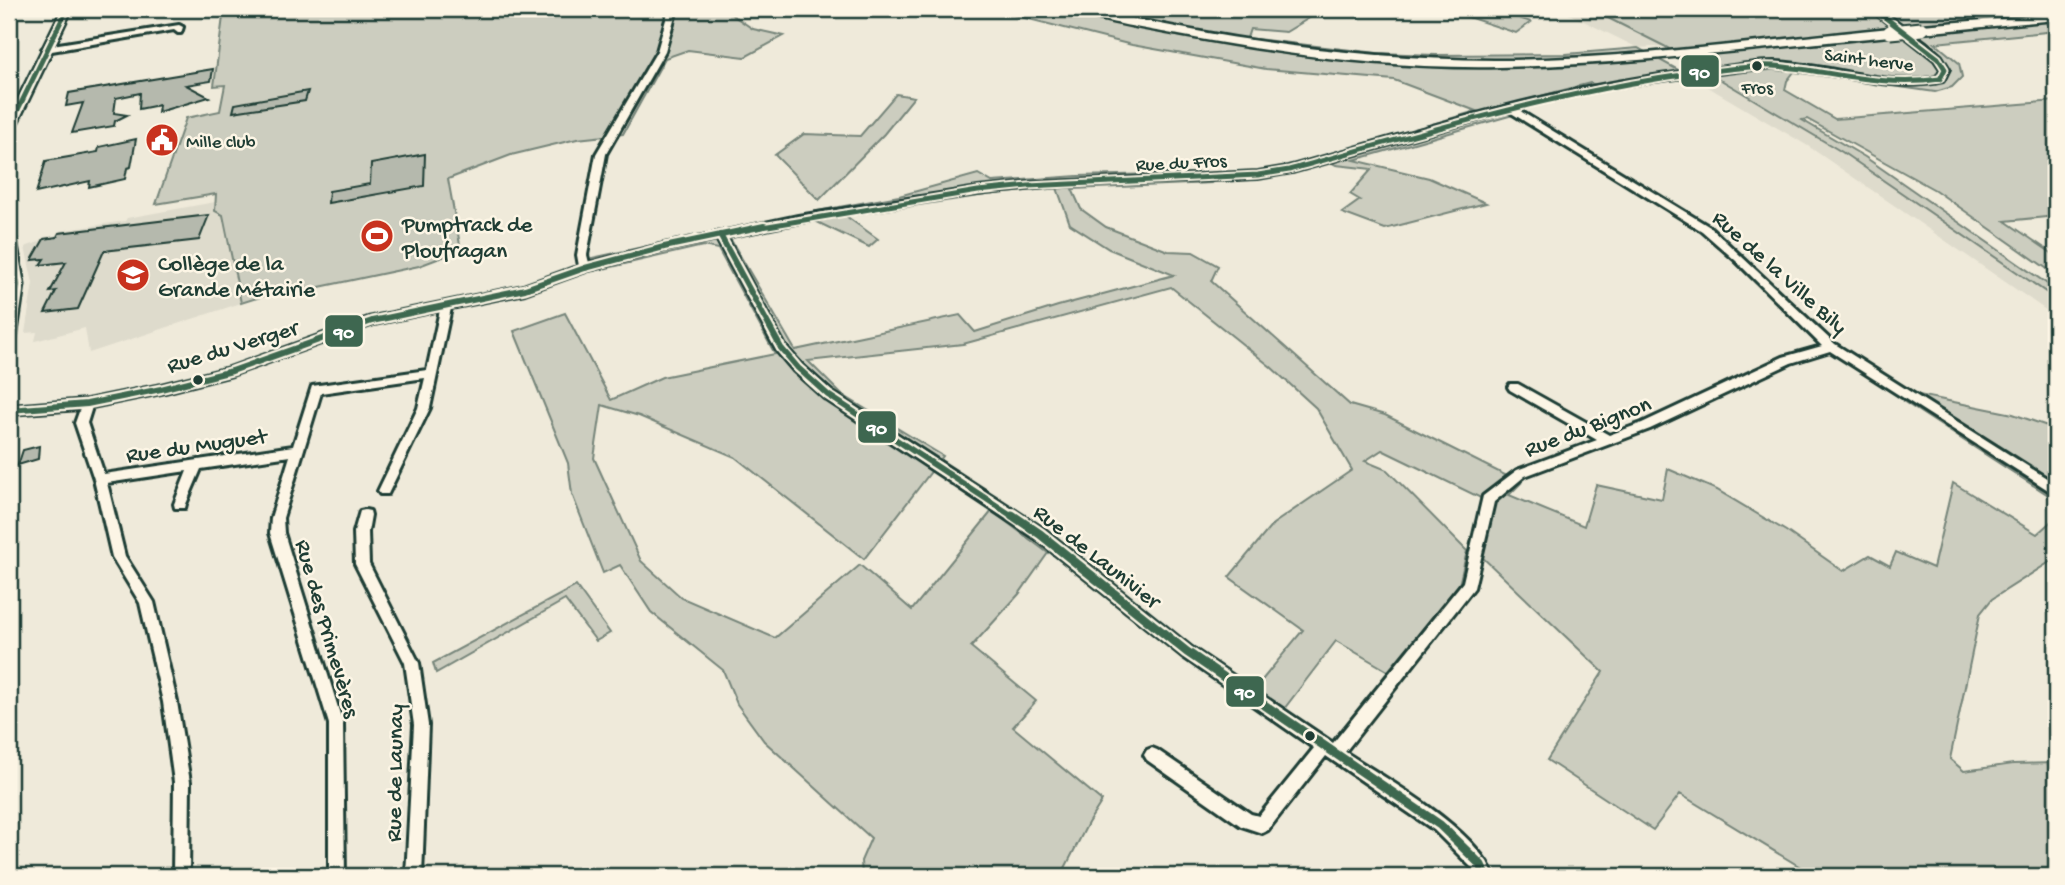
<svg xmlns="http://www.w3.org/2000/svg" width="2065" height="885" font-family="'Gochi Hand',sans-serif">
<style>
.built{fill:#dedbcc}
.green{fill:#cccdbf;stroke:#76857a;stroke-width:2}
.building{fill:#b5b9ad;stroke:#1f3d34;stroke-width:2}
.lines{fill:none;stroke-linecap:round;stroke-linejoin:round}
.minor-casing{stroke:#1f3d34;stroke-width:6}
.major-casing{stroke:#1f3d34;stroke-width:5}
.highway-casing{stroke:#1f3d34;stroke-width:5}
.minor{fill:#fcf5e5;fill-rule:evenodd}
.major{fill:#fcf5e5;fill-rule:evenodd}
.highway{fill:#fcf5e5;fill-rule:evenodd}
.highway-bridge-casing{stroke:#1f3d34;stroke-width:17;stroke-linecap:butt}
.highway-bridge{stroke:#fcf5e5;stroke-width:13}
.bus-1-far2-casing{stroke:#fcf5e5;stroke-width:9}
.bus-1-far1-casing{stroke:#fcf5e5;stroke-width:11}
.bus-1-casing{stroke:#fcf5e5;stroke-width:14}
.bus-1-far2{stroke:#3e6750;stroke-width:5}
.bus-1-far1{stroke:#3e6750;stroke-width:6}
.bus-1{stroke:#3e6750;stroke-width:9}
.bus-dot{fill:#1f3d34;stroke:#fcf5e5;stroke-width:2.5}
.labels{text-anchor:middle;stroke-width:5;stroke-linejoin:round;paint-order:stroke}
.far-bus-label{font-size:18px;fill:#1f3d34;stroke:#fcf5e5}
.far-street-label{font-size:19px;fill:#1f3d34;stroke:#fcf5e5}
.far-poi-label{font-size:19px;fill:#1f3d34;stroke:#fcf5e5;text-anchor:start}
.poi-label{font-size:23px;fill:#1f3d34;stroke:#fcf5e5;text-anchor:start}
.street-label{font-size:23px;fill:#1f3d34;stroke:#fcf5e5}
.line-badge{stroke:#fcf5e5;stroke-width:2.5}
.badge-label{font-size:19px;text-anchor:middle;font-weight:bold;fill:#fff}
</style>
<rect width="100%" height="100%" fill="#efeada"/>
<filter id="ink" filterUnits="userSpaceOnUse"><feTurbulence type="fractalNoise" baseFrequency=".0143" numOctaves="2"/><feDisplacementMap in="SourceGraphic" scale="14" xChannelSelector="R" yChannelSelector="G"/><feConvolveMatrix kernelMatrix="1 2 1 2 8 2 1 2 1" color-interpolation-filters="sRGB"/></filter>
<g filter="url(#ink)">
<g class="built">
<polygon points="1559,9 1590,9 1664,46 1638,48"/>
<polygon points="1711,74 1842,152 2056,299 2056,317 1808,146 1691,77"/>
<polygon points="215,202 215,211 223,215 241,303 89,353 85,328 35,341 37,332 25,333 33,283 25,247 39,242 44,237 55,236 59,231 125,221 127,218"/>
</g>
<g class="green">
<polygon points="224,9 743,9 731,14 753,29 784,36 745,57 688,50 665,58 623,134 577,139 511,155 448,179 461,250 419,266 291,293 292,287 241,303 223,215 215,211 216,194 156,204 186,118 220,111 225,85 214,86"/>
<polygon points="989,9 1324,9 1286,32 1250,29 1247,38 1377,53 1436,55 1566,54 1638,48 1691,77 1606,88 1590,83 1499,107 1513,115 1354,160 1429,178 1486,203 1385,229 1342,213 1360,200 1350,194 1372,169 1336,165 1322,157 1476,111 1394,80 1266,69 1188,55 1132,45"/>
<polygon points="1444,9 1492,9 1531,22 1516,33"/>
<polygon points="1590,9 2056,9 2056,31 1935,43 1959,63 1962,77 1952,87 1935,92 1794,72 1787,81 1785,90 1835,119 2056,101 2056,216 2005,221 2056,256 2056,275 1935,190 1807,119 1802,120 1865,157 2056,290 2056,299 1842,152 1711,74 1737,71 1726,66 1702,68 1664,46"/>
<polygon points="896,94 914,97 884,134 819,200 775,155 804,134 860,136"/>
<polygon points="1198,173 1210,183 1072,189 1081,209 1106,227 1168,251 1193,252 1218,266 1211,281 1350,405 1385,415 1521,483 1509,495 1584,526 1596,485 1662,499 1668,469 1717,490 1786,531 1843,571 1870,555 1890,566 1896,552 1933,568 1953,483 2037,534 2056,517 2056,558 1992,599 1980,614 1950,759 1964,771 2013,764 2056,763 2056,876 1801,876 1802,868 1680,794 1653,830 1547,760 1603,672 1481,556 1491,512 1479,497 1382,450 1365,461 1387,470 1467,551 1459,585 1388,671 1336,641 1284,709 1253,691 1303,630 1229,577 1273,524 1352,470 1316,408 1271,367 1171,287 963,344 808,361 841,394 943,456 864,559 735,457 639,416 602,405 594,458 641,561 682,598 775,638 860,565 912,610 992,511 1048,553 1019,594 971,647 1036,701 1013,727 1102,801 1088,823 1061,876 862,876 861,861 871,838 764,741 737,704 723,670 651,612 620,565 603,573 572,494 568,463 514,331 565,313 611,400 662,377 775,354 718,249 703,246 594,271 592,258 721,230 731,240 795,350 960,315 975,332 1058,306 1174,275 1109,249 1070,224 1057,188 985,195 846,216 878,239 869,247 817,222 812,212 899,196 978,174 992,182 1078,176"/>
<polygon points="1914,394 2013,414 2056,429 2056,500 1903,401"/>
<polygon points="576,586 610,633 596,641 565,600 436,673 433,663"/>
</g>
<g class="building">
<polygon points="213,69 211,81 186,85 209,97 158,112 159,105 139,109 140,93 116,98 114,113 127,115 115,121 114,126 72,133 83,103 66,106 69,93"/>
<polygon points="308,91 305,101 233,112 235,104"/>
<polygon points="136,139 131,167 127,168 125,179 89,187 90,181 36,193 46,161 98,152 99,147"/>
<polygon points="425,154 424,186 328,203 329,191 370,184 371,164"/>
<polygon points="209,215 199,240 104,251 78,309 45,313 56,291 50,292 66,262 40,265 44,259 32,260 44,239 57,237 59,233"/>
<polygon points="39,446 38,459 18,465 23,450"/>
</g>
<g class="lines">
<defs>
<g id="minor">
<path d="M 669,9 L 677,9 L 665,51 L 606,154 L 587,255 L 589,263 L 664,244 L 798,216 L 978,188 L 1028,183 L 1258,172 L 1288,167 C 1424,129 1559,85 1700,70 C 1724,68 1750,62 1774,62 C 1827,63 1884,88 1937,77 L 1941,69 L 1935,60 L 1870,9 L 1879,9 L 1926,43 L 1941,56 L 1949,69 L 1943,81 C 1887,94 1830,69 1774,68 C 1754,67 1731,72 1711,74 C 1646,81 1580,91 1517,109 L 1710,227 L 1835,344 L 2056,484 L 2056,495 L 1830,351 L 1791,363 L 1650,429 L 1525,476 L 1494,502 L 1474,588 L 1345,752 C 1389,781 1474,827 1494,876 L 1478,876 L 1475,871 L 1434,830 L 1326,756 L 1268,830 L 1262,833 L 1241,826 L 1147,760 L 1144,755 L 1147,750 L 1152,748 L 1157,750 L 1251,814 L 1259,816 L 1314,748 L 1182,656 L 1035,538 L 824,398 L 794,371 L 777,351 L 717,239 L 664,250 L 589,270 L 525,293 L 451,308 L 430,408 L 388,494 L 380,494 L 378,491 L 418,408 L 425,378 L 321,393 L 283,518 L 284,533 L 343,724 L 345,876 L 329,876 L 329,724 L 270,533 L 271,518 L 290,456 L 201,469 L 186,504 L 185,508 L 175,508 L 174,504 L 187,471 L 107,483 L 125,556 L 154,602 L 177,702 L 190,782 L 189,876 L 173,876 L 174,782 L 163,702 L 140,603 L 112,557 L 94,479 L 75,423 L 80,409 L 9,414 L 9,406 L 87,400 L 161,385 L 229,368 L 368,318 L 523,286 L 579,266 L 577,255 L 596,154 L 657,51 ZM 1508,111 L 1702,231 L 1735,260 L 1822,346 L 1783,357 L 1642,423 L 1609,435 L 1518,384 L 1510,384 L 1508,387 L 1510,390 L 1597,440 L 1517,470 L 1483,496 L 1463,582 L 1333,743 L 1192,648 L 1045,530 L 832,392 L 802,365 L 785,346 L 726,237 C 825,217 925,198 1025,189 C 1102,182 1180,182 1258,178 L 1292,172 ZM 440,310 L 427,370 L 312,386 L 293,446 L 104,474 L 87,423 L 92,407 L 161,393 L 232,375 L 374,324 Z"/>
<polygon points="179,25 183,27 181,33 178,33 174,30 46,52 42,49 46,46"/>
<polygon points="365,510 370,511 371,515 368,532 369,564 419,663 428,725 422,876 406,876 414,725 405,663 355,564 354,532 360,511"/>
</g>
<g id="major">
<polygon points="62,9 72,9 15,128 9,131 9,117"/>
<polygon points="9,235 16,239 24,285 16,339 9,344"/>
</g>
<g id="highway">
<path d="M 1071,9 L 1091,9 C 1224,40 1358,59 1494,60 C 1626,60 1759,41 1890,28 L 1896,32 L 1890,36 C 1760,48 1630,65 1499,67 C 1392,69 1284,55 1179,35 C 1158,31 1084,19 1071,9 Z"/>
<polygon points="2056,14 2056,20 1922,33 1916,29 1922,25"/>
</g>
</defs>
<use href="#minor" class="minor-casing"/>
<use href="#major" class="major-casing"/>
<use href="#highway" class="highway-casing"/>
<use href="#minor" class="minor"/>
<use href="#major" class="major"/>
<use href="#highway" class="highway"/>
<defs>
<polyline id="highway-bridge" points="1890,32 1922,29"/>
</defs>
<use href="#highway-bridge" class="highway-bridge-casing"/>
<use href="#highway-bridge" class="highway-bridge"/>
<defs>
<g id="bus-1-far2">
<polyline points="9,128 67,9"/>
<path d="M 756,228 L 978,191 L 1028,186 L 1258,175 L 1289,170 C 1445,126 1599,79 1761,66 C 1777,65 1792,68 1808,70 C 1852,77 1896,86 1940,79 L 1945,69 L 1938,58 L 1874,9"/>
</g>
<g id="bus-1-far1">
<polyline points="720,235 781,348 798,368 828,395 1014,517"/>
<polyline points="9,239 17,285 9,339"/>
<polyline points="9,410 87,404 161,389 232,371 372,321 525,289 585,268 664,247 764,226"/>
</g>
<polyline id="bus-1" points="1012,515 1040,534 1187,652 1440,825 1481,865 1486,876"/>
</defs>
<use href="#bus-1-far2" class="bus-1-far2-casing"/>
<use href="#bus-1-far1" class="bus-1-far1-casing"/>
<use href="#bus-1" class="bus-1-casing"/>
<use href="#bus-1-far2" class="bus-1-far2"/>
<use href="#bus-1-far1" class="bus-1-far1"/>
<use href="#bus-1" class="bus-1"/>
</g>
</g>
<defs>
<symbol id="civic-disc" viewBox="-11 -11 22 22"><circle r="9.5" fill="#c8321e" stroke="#fcf5e5"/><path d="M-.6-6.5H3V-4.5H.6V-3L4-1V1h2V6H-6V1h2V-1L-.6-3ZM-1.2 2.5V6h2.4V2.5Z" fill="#fff"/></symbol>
<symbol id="stadium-disc" viewBox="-11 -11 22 22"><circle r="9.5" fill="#c8321e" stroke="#fcf5e5"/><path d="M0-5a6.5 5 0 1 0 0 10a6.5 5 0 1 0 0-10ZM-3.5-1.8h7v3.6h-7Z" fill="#fff"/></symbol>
<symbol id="school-disc" viewBox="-11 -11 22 22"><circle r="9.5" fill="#c8321e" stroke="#fcf5e5"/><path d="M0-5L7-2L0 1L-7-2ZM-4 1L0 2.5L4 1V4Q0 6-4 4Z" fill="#fff"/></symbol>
</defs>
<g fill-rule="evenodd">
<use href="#civic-disc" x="143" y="121" width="38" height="38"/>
<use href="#stadium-disc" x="358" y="217" width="38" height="38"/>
<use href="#school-disc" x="114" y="256" width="38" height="38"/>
</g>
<g class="bus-dot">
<circle cx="1757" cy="66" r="6"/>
<circle cx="198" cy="380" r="6"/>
<circle cx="1310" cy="736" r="6"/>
</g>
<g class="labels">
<g class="far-bus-label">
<text x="1757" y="93">Fros</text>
</g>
<g class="far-street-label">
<text transform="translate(1869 58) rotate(7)" y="7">Saint herve</text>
<text transform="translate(1181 161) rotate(-3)" y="7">Rue du Fros</text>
</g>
<g class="far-poi-label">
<text x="186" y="147">Mille club</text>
</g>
<g class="poi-label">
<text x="402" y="231">Pumptrack de<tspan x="402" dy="26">Ploufragan</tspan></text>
<text x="158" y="270">Collège de la<tspan x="158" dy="26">Grande Métairie</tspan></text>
</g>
<g class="street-label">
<text transform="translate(1781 271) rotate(42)" y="8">Rue de la Ville Bily</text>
<text transform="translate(232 345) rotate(-17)" y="8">Rue du Verger</text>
<text transform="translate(1587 425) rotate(-21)" y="8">Rue du Bignon</text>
<text transform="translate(196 444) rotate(-8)" y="8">Rue du Muguet</text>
<text transform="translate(1098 555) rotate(38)" y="8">Rue de Launivier</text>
<text transform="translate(329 628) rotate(74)" y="8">Rue des Primevères</text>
<text transform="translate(393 773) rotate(-89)" y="8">Rue de Launay</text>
</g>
</g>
<g class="line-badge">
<rect x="1680" y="54" width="40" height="34" rx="7" fill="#3e6750"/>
<rect x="324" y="314" width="40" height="34" rx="7" fill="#3e6750"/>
<rect x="857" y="410" width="40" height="34" rx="7" fill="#3e6750"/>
<rect x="1225" y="675" width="40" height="33" rx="7" fill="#3e6750"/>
</g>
<g class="badge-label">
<text x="1700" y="78">90</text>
<text x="344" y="338">90</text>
<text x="877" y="434">90</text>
<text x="1245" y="698">90</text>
</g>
<rect width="2065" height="885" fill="none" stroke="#fcf5e5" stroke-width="35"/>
<rect x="18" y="18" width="2030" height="850" fill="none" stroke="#1f3d34" stroke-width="2.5" filter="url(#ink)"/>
</svg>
